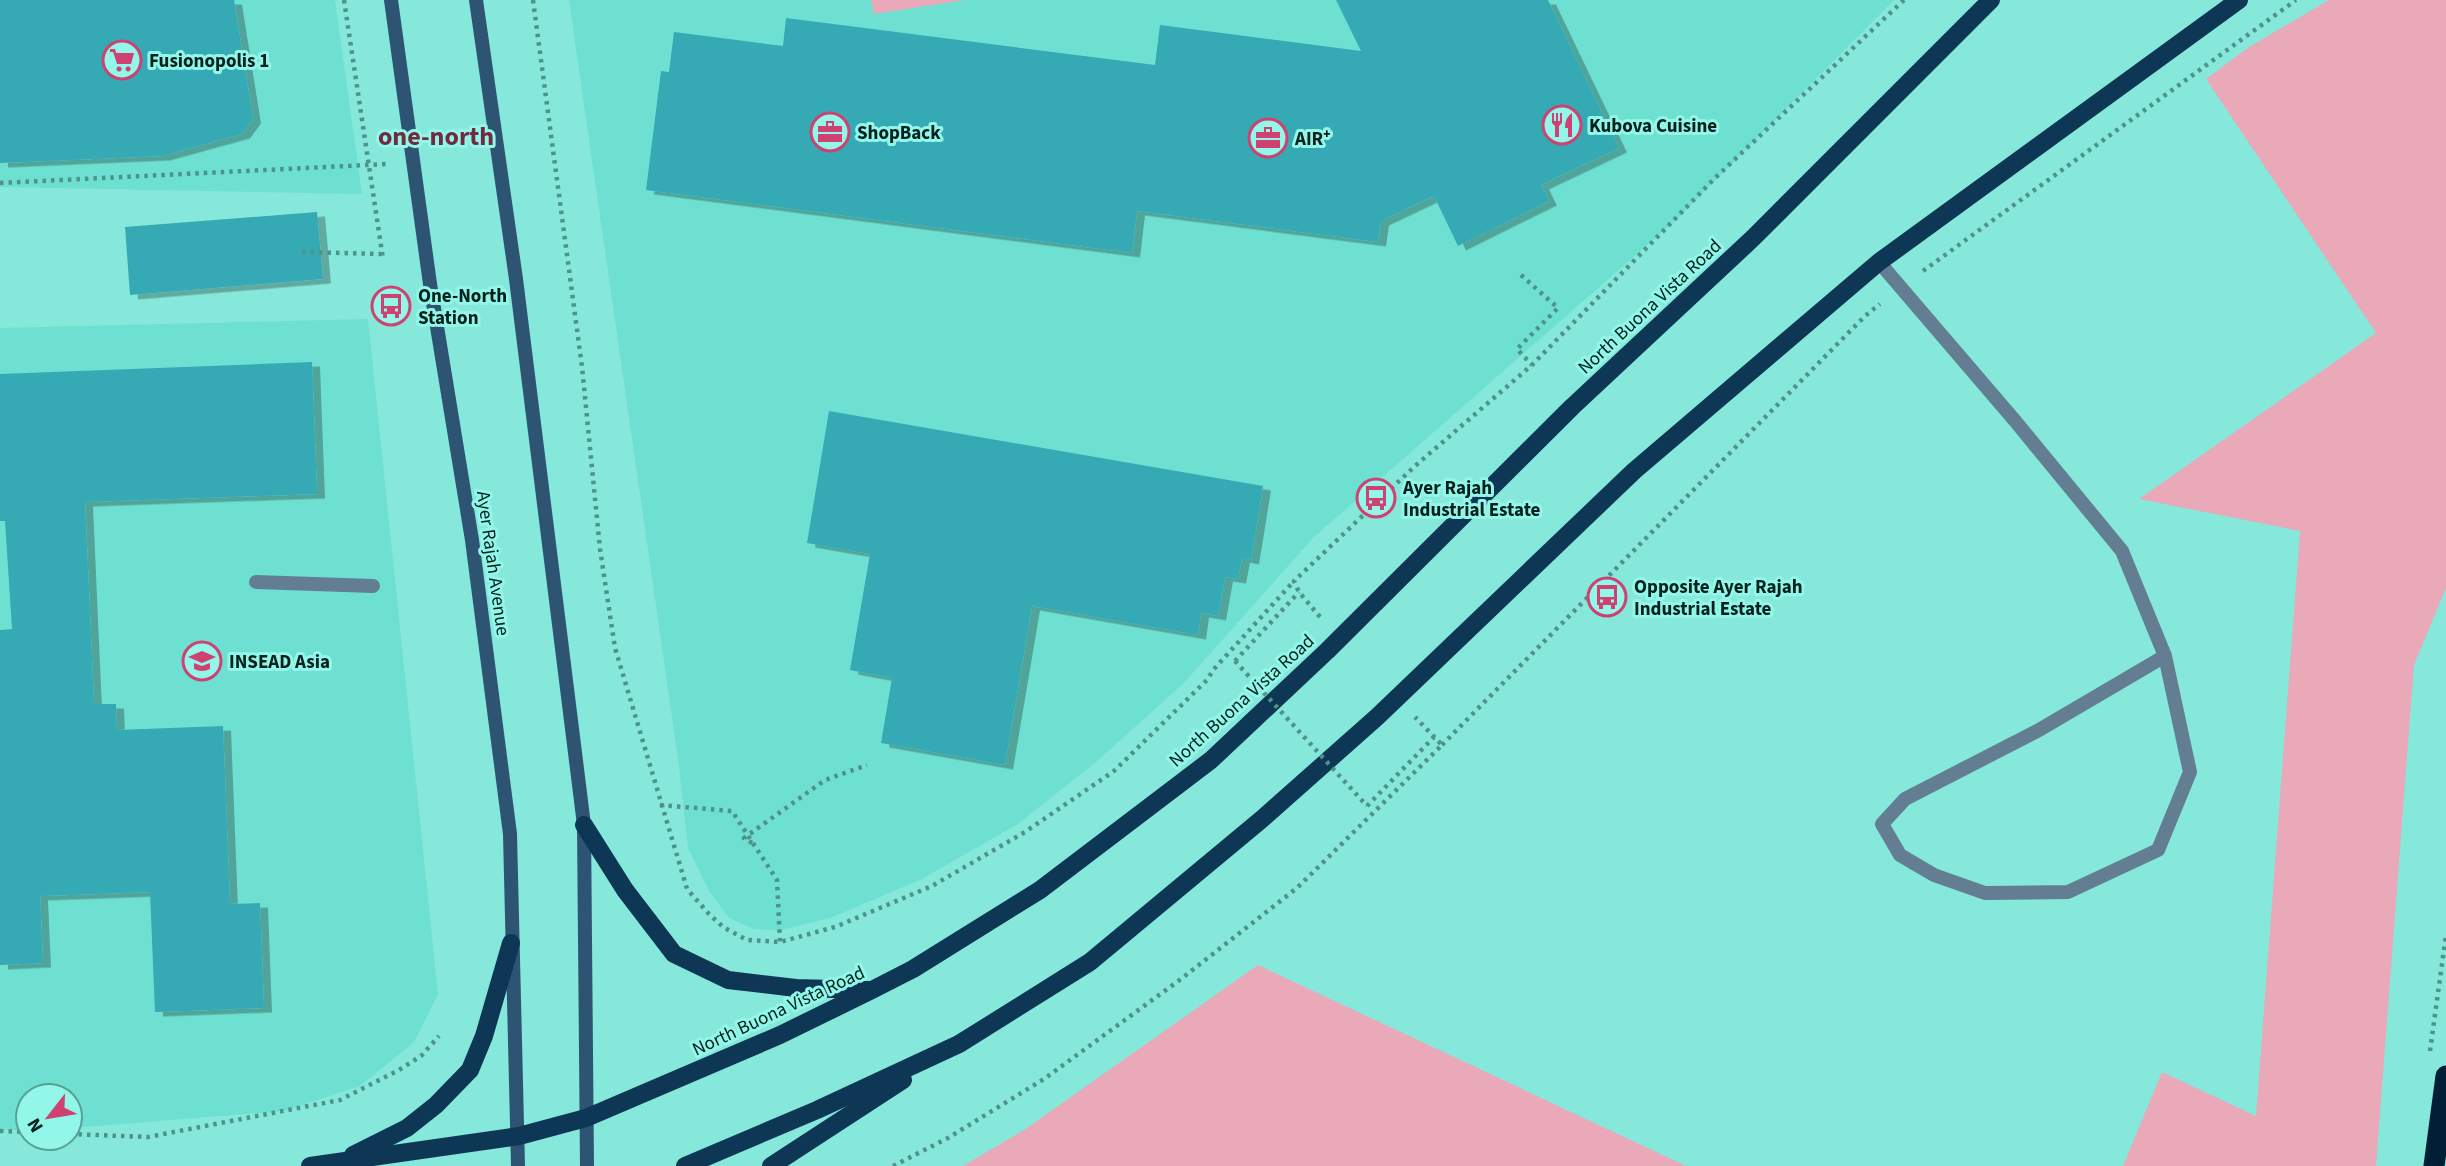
<svg xmlns="http://www.w3.org/2000/svg" width="2446" height="1166" font-family="'Source Sans 3',sans-serif">
<style>
.built{fill:#6ee0d1}
.green{fill:#eaa9b8}
.building{fill:#36aab4;filter:url(#shadow)}
.lines{fill:none;stroke-linecap:round;stroke-linejoin:round}
.path{stroke:#4d938a;stroke-width:4.5;stroke-dasharray:3.5 5;stroke-linecap:butt}
.lane{stroke:#637e93;stroke-width:14}
.secondary{stroke:#2d5473;stroke-width:14}
.primary{stroke:#0d3754;stroke-width:18}
.highway{stroke:#001e36;stroke-width:21}
.path-bridge{stroke:#4d938a;stroke-width:4.5;stroke-dasharray:3.5 5;stroke-linecap:butt}
.labels{text-anchor:middle;stroke-width:6;stroke-linejoin:round;paint-order:stroke}
.poi-label{font-size:19px;font-weight:bold;fill:#01211e;stroke:#92f6e8;text-anchor:start}
.street-label{font-size:19px;fill:#01211e;stroke:#92f6e8}
.district-label{font-size:26px;font-weight:bold;fill:#702b40;stroke:#92f6e8}
</style>
<defs>
<filter id="shadow"><feDropShadow dx="8" dy="4.5" stdDeviation="0" flood-color="#0004"/></filter>
</defs>
<rect width="100%" height="100%" fill="#85e8da"/>
<g class="built">
<polygon points="0,0 335,0 362,194 0,187"/>
<polygon points="569,0 1894,0 1677,219 1314,537 1183,684 1096,762 1018,824 920,880 830,918 781,930 754,929 729,918 709,891 688,848 679,766"/>
<polygon points="368,319 438,994 414,1042 360,1086 284,1111 70,1128 70,1096 28,1096 28,1131 0,1129 0,328"/>
</g>
<g class="green">
<polygon points="871,0 965,0 874,14"/>
<polygon points="2329,0 2446,0 2446,588 2414,665 2376,1166 2123,1166 2162,1072 2256,1116 2300,531 2139,499 2376,333 2206,79 2249,47"/>
<polygon points="1258,965 1686,1166 963,1166 1024,1130"/>
</g>
<g class="building">
<polygon points="0,0 234,0 253,119 242,134 162,156 0,163"/>
<polygon points="1336,0 1548,0 1619,148 1541,185 1549,201 1458,246 1434,196 1381,221 1378,242 1137,211 1132,253 646,190 661,71 669,72 674,32 783,46 786,18 1155,65 1160,25 1361,51"/>
<polygon points="317,212 323,279 130,295 125,227"/>
<polygon points="312,362 317,494 85,502 94,704 116,704 117,730 223,726 230,904 260,903 264,1008 155,1012 150,892 40,896 43,963 0,965 0,630 12,629 5,521 0,521 0,374"/>
<polygon points="829,411 1263,486 1251,560 1242,558 1238,579 1225,577 1218,616 1201,613 1198,635 1032,606 1005,765 881,743 892,678 850,670 870,554 807,543"/>
</g>
<g class="lines">
<g class="path">
<polyline points="344,0 383,259"/>
<polyline points="533,0 582,367 600,549 615,648 687,889 709,914 723,927 747,940 780,942 835,927 932,886 1025,832 1114,771 1207,680 1214,669 1294,581"/>
<polyline points="0,183 387,164"/>
<polyline points="302,252 381,254"/>
<polyline points="1923,271 2296,0"/>
<polyline points="1521,275 1558,308 1517,349 1532,365"/>
<polyline points="1320,617 1299,592 1294,581 1415,466 1532,365 1714,179 1904,0"/>
<polyline points="1235,661 1299,592"/>
<polyline points="1442,745 1865,316 1880,304"/>
<polyline points="660,805 732,811 777,880 780,942"/>
<polyline points="1367,806 1434,737"/>
<polyline points="752,843 744,838 825,780 867,765"/>
<polyline points="2430,1051 2446,935"/>
<polyline points="0,1131 28,1132"/>
<polyline points="70,1134 148,1137 340,1100 399,1070 421,1056 439,1036"/>
<polyline points="893,1166 948,1138 1044,1079 1181,979 1297,888 1442,745 1415,717"/>
</g>
<g class="lane">
<polyline points="1879,262 2016,422 2122,551 2165,656 2190,772 2158,850 2068,892 1985,893 1934,875 1900,855 1882,824 1905,799 2039,730 2165,656"/>
<polyline points="256,582 373,586"/>
</g>
<g class="secondary">
<polyline points="391,0 430,284 472,540 510,834 518,1166"/>
<polyline points="476,0 516,279 584,825 587,1166"/>
</g>
<g class="primary">
<polyline points="584,825 625,890 674,954 728,980 796,988 868,990"/>
<polyline points="353,1155 407,1128 436,1105 470,1070 484,1036 511,943"/>
<polyline points="310,1166 519,1136 586,1118 780,1035 872,990 913,969 1040,890 1211,760 1327,651 1572,407 1753,238 1991,0"/>
<polyline points="685,1166 817,1110 959,1044 1090,962 1262,819 1377,717 1634,471 1879,262 2239,0"/>
<polyline points="771,1166 903,1080"/>
</g>
<polyline class="highway" points="2434,1166 2446,1076"/>
<polyline class="path-bridge" points="1235,661 1367,806"/>
</g>
<defs>
<symbol id="supermarket-ring" viewBox="-11 -11 22 22"><circle r="9.5" fill="#92f6e8" stroke="#ce4170" stroke-width="1.5"/><path d="M-6-5.5h2.5l.6 2H6L4.5 2H-2.5L-4.4-4H-6ZM-1.5 3.2a1.3 1.3 0 1 0 .1 0ZM3 3.2a1.3 1.3 0 1 0 .1 0Z" fill="#ce4170"/></symbol>
<symbol id="restaurant-ring" viewBox="-11 -11 22 22"><circle r="9.5" fill="#92f6e8" stroke="#ce4170" stroke-width="1.5"/><path d="M-5-6h1v4h1v-4h1v4h1v-4h1v5L-1.5 .5V6h-2V.5L-5-1ZM5-6V6H3V1.5H1.5Q1.5-4 5-6Z" fill="#ce4170"/></symbol>
<symbol id="office-ring" viewBox="-11 -11 22 22"><circle r="9.5" fill="#92f6e8" stroke="#ce4170" stroke-width="1.5"/><path d="M-6-3h4V-5.5h4V-3h4V5H-6ZM-1-4.5V-3h2v-1.5ZM-6 0V1H6V0Z" fill="#ce4170"/></symbol>
<symbol id="bus-ring" viewBox="-11 -11 22 22"><circle r="9.5" fill="#92f6e8" stroke="#ce4170" stroke-width="1.5"/><path d="M-5-6H5V4H4V6H2V4H-2V6H-4V4H-5ZM-3.5-4V0h7V-4ZM-3.5 1.2v1.5H-2V1.2ZM2 1.2v1.5H3.5V1.2Z" fill="#ce4170"/></symbol>
<symbol id="university-ring" viewBox="-11 -11 22 22"><circle r="9.5" fill="#92f6e8" stroke="#ce4170" stroke-width="1.5"/><path d="M0-5L7-2L0 1L-7-2ZM-4 1L0 2.5L4 1V4Q0 6-4 4Z" fill="#ce4170"/></symbol>
</defs>
<g fill-rule="evenodd">
<use href="#supermarket-ring" x="100" y="38" width="44" height="44"/>
<use href="#restaurant-ring" x="1540" y="103" width="44" height="44"/>
<use href="#office-ring" x="808" y="110" width="44" height="44"/>
<use href="#office-ring" x="1246" y="116" width="44" height="44"/>
<use href="#bus-ring" x="369" y="284" width="44" height="44"/>
<use href="#bus-ring" x="1354" y="476" width="44" height="44"/>
<use href="#bus-ring" x="1585" y="575" width="44" height="44"/>
<use href="#university-ring" x="180" y="639" width="44" height="44"/>
</g>
<g class="labels">
<g class="poi-label">
<text x="149" y="67">Fusionopolis 1</text>
<text x="1589" y="132">Kubova Cuisine</text>
<text x="857" y="139">ShopBack</text>
<text x="1295" y="145">AIR⁺</text>
<text x="418" y="302">One-North<tspan x="418" dy="22">Station</tspan></text>
<text x="1403" y="494">Ayer Rajah<tspan x="1403" dy="22">Industrial Estate</tspan></text>
<text x="1634" y="593">Opposite Ayer Rajah<tspan x="1634" dy="22">Industrial Estate</tspan></text>
<text x="229" y="668">INSEAD Asia</text>
</g>
<g class="street-label">
<text transform="translate(1649 306) rotate(-43)" y="7">North Buona Vista Road</text>
<text transform="translate(494 563) rotate(82)" y="7">Ayer Rajah Avenue</text>
<text transform="translate(1241 700) rotate(-42)" y="7">North Buona Vista Road</text>
<text transform="translate(778 1010) rotate(-25)" y="7">North Buona Vista Road</text>
</g>
<g class="district-label">
<text x="436" y="145">one-north</text>
</g>
</g>
<g transform="translate(49 1117) rotate(239)"><circle r="33" fill="#92f6e8" stroke="#58a197" stroke-width="2"/>
<path d="M0-5L12 26L0 18L-12 26Z" fill="#ce4170"/>
<text y="-10" font-size="19" font-weight="bold" text-anchor="middle" fill="#01211e">N</text>
</g>
</svg>
